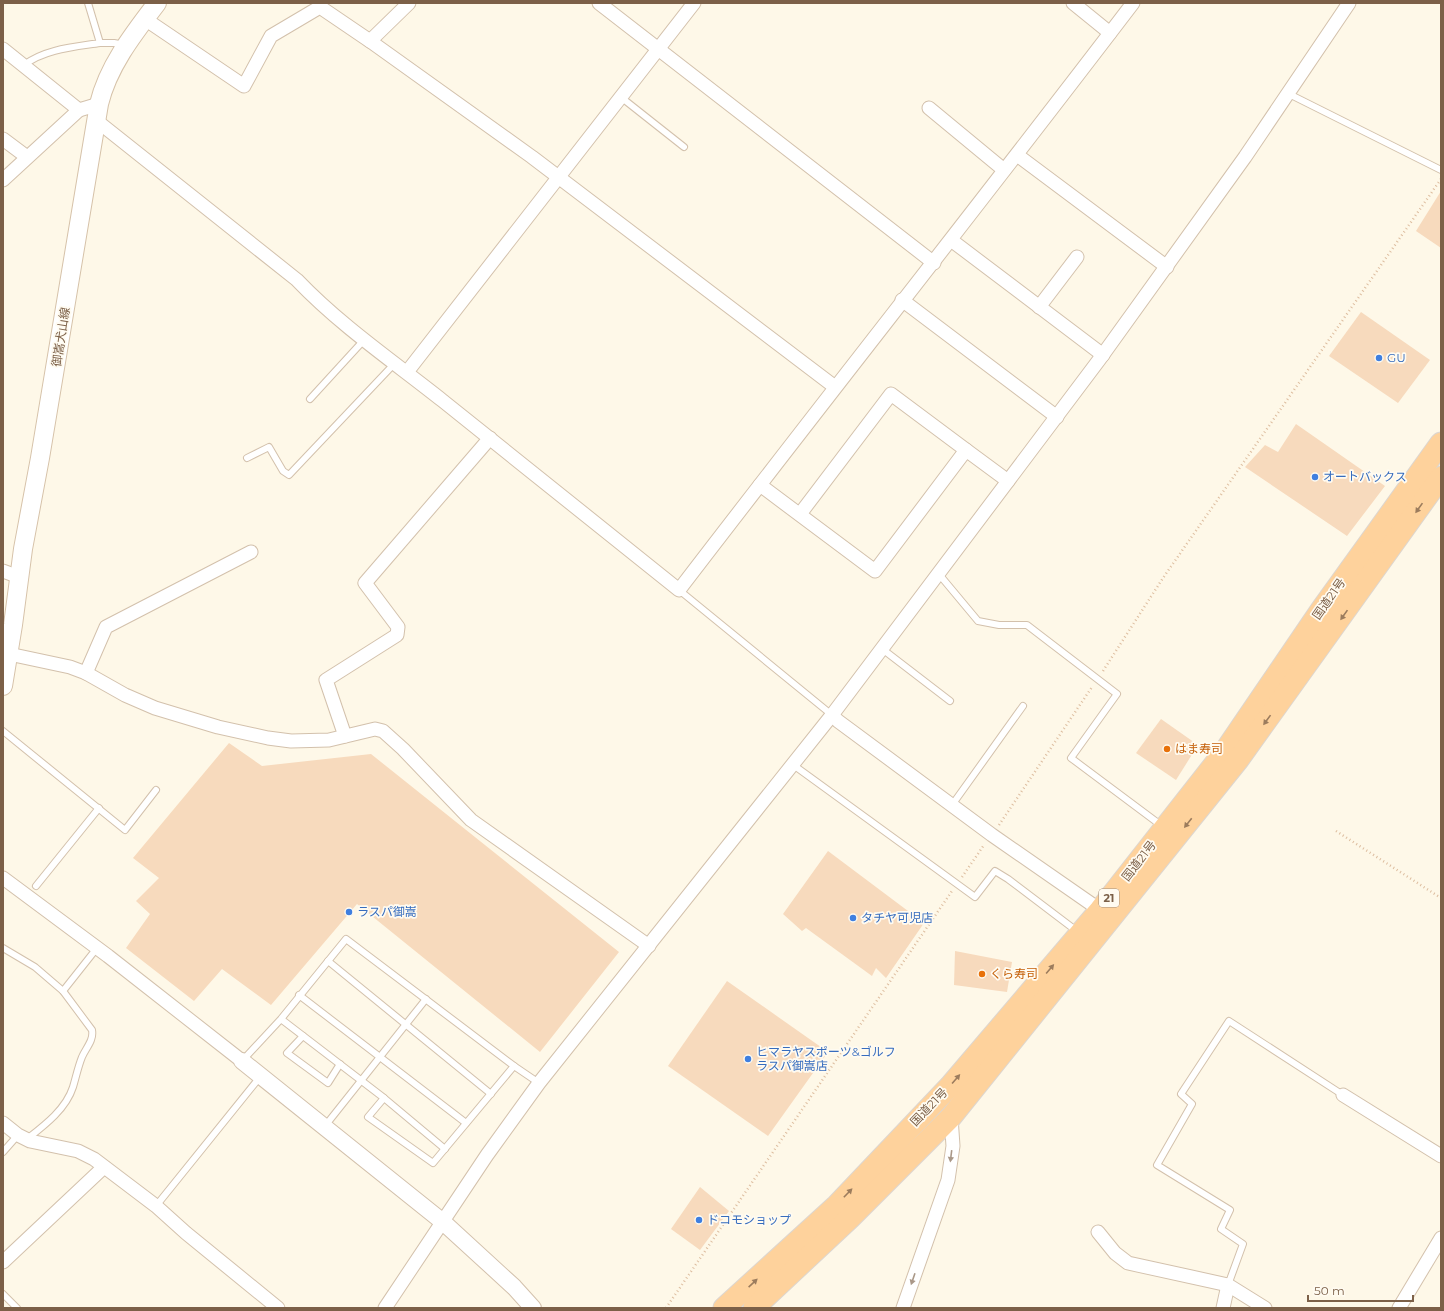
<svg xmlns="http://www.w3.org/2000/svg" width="1444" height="1311" font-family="Montserrat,'Noto Sans JP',sans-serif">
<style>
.building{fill:#f7dabd}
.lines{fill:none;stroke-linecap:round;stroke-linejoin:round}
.service-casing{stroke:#d3c1ac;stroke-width:8}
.minor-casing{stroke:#d3c1ac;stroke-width:15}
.tertiary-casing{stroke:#d3c1ac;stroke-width:18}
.secondary-casing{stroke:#d6c2a9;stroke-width:20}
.trunk-casing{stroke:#ddd6cf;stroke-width:23}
.path{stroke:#ddbd9f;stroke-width:2.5;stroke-dasharray:1 3;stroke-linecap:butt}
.service{stroke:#fff;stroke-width:6}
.minor{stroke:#fff;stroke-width:13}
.tertiary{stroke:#fff;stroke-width:16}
.secondary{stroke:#fff;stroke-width:18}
.trunk{stroke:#fed29c;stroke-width:21}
.oneway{fill:#9c7c5d}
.oneway2{fill:#aa9888}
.shop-dot{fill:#3f7fe0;stroke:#fffbf1;stroke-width:1.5}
.food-dot{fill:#e8710a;stroke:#fffbf1;stroke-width:1.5}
.labels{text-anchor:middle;stroke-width:3.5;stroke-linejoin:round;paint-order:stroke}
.shield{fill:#fffbf1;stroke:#a38e7b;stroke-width:1}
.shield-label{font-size:11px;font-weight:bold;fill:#7c6048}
.street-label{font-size:12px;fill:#7c6048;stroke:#fffbf1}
.shop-label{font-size:12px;fill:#366cbe;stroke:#fffbf1;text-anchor:start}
.food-label{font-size:12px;fill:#c56008;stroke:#fffbf1;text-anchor:start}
</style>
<rect width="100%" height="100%" fill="#fef8e8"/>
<g class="building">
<polygon points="1441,191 1441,248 1416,231"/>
<polygon points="1361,312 1430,360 1398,403 1329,356"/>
<polygon points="1296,424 1385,486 1347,536 1245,467 1265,445 1278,452"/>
<polygon points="1161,719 1198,745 1176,780 1136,753"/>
<polygon points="229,743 262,766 371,754 619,952 540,1052 357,904 271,1005 222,969 194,1001 126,948 150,914 136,901 159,878 133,858"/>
<polygon points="828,851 924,923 886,978 876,968 872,976 806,928 802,931 783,914"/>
<polygon points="955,951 1012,962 1007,992 954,985"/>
<polygon points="727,981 828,1052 768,1136 668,1066"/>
<polygon points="700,1187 729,1211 700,1250 671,1229"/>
</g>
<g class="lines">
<defs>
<g id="service">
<polyline points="100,43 114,43 124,45"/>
<path d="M 24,65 C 45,49 74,47 100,43 L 88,3"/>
<polyline points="1289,94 1441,170"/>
<polyline points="622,98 684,147"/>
<polyline points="310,399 364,340"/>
<polyline points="247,458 269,447 283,471 289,475 395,363"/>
<polyline points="938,573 978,621 999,625 1027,625 1117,694 1071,758 1162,826"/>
<polyline points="679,590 832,715"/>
<polyline points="881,648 950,701"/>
<polyline points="3,731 125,830 156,790"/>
<polyline points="792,764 975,897 995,871 1008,879 1078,932"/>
<polyline points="952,805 1023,706"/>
<polyline points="36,886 99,808"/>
<path d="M 3,948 L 35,967 L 63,991 L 92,1030 C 94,1040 86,1048 82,1057 C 78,1067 76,1077 73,1087 C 66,1109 45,1125 27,1139"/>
<polyline points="328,961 491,1094"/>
<polyline points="63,991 97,948"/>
<polyline points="299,995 466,1123"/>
<polyline points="303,1036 287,1053 328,1083 340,1064"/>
<polyline points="242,1061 281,1019 346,939 514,1066 433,1163 368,1117 384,1098 281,1019"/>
<polyline points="514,1066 539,1083"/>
<polyline points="384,1098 445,1149"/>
<polyline points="325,1126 426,999"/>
<polyline points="3,1152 18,1135"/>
<polyline points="156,1206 260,1077"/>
<polyline points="1228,1285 1243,1244 1221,1229 1230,1210 1157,1165 1192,1104 1181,1094 1229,1021 1343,1095"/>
<polyline points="3,1294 17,1308"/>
</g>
<g id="minor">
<polyline points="599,3 934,263"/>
<polyline points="1073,3 1110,33"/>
<polyline points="145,19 244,86 271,36 320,7 370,41 409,3"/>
<polyline points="370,41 532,157 835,387"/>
<polyline points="3,49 79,110"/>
<polyline points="929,108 1004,170"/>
<path d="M 97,121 L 297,280 C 341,326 394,362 443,401 C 522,464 601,527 679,590 C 829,394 983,200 1133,3"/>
<polyline points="3,139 27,157"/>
<polyline points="1017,155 1167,267"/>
<polyline points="3,180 79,110 99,104"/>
<polyline points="951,240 1103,355"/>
<polyline points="902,300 1057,417"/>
<polyline points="1039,307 1077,257"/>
<polyline points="407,372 694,3"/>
<polyline points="760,485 875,571 966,450 1008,481"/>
<polyline points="800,514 891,394 966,450"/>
<polyline points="3,571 19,577"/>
<polyline points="9,654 70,667 86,673 125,695 155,708 218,727 268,738 291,741 329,740 375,729 383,731 403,749 471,820 649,946"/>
<polyline points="86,673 106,627 251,552"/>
<polyline points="832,715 838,721 992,835 1100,910"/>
<polyline points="345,736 326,680 397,635 398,627 365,583 490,438"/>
<polyline points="3,878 108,956 242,1061"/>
<polyline points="1343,1095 1441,1156"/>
<polyline points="3,1123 18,1135 30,1141 78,1151 94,1159 156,1206 186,1233 278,1308"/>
<polyline points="1098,1232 1115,1253 1128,1263 1228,1285 1265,1308"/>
<polyline points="3,1262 104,1167"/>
<polyline points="385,1308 487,1155 539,1083 832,715 1099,360 1245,157 1349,3"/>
<polyline points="903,1308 948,1180 953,1146 951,1117"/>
<polyline points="1223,1308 1228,1285"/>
<polyline points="1399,1308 1441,1238"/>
</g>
<polyline id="tertiary" points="242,1061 443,1222 514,1287 533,1308"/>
<path id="secondary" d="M 3,686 L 13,625 L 23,549 L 40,458 L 99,104 C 108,66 134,33 157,3"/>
<g id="trunk">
<polyline points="724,1308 837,1205 950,1086 1100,910 1225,751 1321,610 1441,443"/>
<polyline points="754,1308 850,1218 951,1117 1238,760 1441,477"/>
</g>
</defs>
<use href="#service" class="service-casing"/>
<use href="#minor" class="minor-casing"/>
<use href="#tertiary" class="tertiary-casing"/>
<use href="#secondary" class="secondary-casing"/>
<use href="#trunk" class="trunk-casing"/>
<g class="path">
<polyline points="1103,671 1163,578 1441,179"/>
<polyline points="999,825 1092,687"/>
<polyline points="1336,831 1441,898"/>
<polyline points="962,877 984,845"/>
<polyline points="666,1308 952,891"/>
</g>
<use href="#service" class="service"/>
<use href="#minor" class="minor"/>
<use href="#tertiary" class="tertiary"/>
<use href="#secondary" class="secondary"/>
<use href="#trunk" class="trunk"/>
</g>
<defs><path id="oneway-solid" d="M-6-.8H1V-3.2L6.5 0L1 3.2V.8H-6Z"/></defs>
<g class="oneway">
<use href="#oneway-solid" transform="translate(1419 508) rotate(125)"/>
<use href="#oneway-solid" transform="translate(1344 615) rotate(125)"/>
<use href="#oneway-solid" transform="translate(1267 720) rotate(126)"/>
<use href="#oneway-solid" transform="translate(1188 823) rotate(128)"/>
<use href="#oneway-solid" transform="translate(1050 969) rotate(-50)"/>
<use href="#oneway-solid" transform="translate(956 1079) rotate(-49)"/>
<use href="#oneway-solid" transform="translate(848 1193) rotate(-46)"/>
<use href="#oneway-solid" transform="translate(753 1283) rotate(-43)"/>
</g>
<g class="oneway2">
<use href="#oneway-solid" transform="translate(951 1156) rotate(97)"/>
<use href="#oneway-solid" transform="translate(913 1279) rotate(109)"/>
</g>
<g class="shop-dot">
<circle cx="1379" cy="358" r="4"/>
<circle cx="1315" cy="477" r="4"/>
<circle cx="349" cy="912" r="4"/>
<circle cx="853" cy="918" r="4"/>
<circle cx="748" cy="1059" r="4"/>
<circle cx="699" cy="1220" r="4"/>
</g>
<g class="food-dot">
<circle cx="1167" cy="749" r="4"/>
<circle cx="982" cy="974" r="4"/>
</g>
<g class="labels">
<rect class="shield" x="1099" y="889" width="20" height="18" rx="3"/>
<g class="shield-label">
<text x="1109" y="902">21</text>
</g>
<g class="street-label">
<text transform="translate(61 337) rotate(-81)" y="4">御嵩犬山線</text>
<text transform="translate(1329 599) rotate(-55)" y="4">国道21号</text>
<text transform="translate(1139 861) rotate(-52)" y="4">国道21号</text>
<text transform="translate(929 1107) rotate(-46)" y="4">国道21号</text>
</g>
<g class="shop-label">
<text x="1387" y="362">GU</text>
<text x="1323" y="481">オートバックス</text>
<text x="357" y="916">ラスパ御嵩</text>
<text x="861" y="922">タチヤ可児店</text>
<text x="756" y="1056">ヒマラヤスポーツ&amp;ゴルフ<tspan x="756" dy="14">ラスパ御嵩店</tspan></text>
<text x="707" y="1224">ドコモショップ</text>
</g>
<g class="food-label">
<text x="1175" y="753">はま寿司</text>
<text x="990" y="978">くら寿司</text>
</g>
</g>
<rect width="1444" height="1311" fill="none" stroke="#7c6048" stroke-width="8"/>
<path d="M1308 1295v6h105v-6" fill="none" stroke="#7c6048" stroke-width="2"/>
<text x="1314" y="1295" font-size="12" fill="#7c6048" stroke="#fffbf1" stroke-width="3" paint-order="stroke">50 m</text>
</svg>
